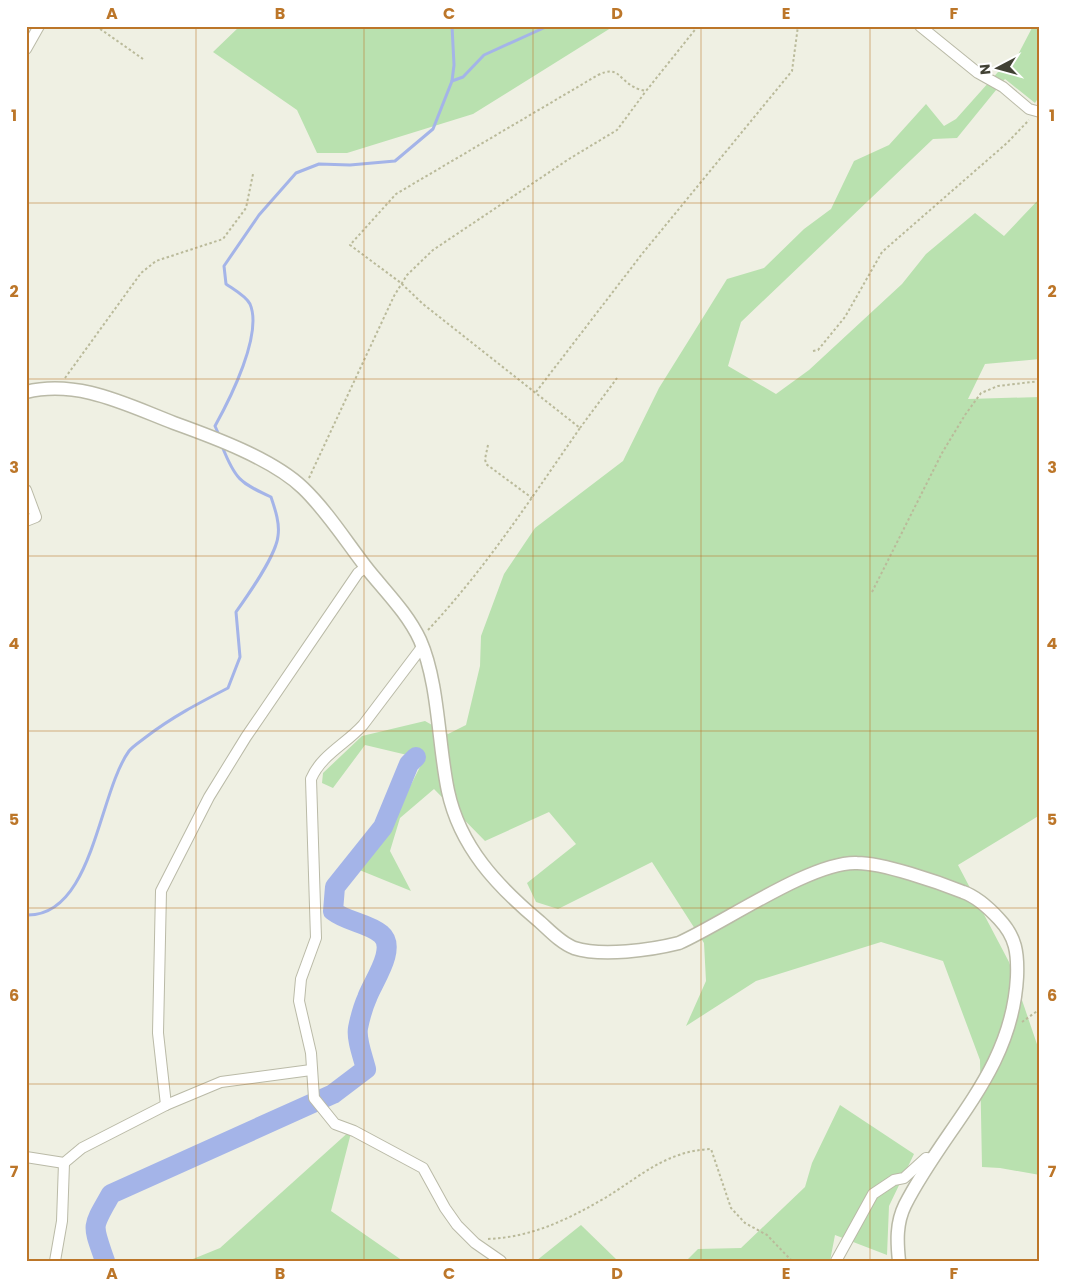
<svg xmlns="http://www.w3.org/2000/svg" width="1066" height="1287" font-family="Poppins,sans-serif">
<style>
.green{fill:#b9e1af}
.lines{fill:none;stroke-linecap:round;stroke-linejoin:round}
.stream{stroke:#a4b4e8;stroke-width:3}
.river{stroke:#a4b4e8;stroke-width:20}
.minor-casing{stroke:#babaa7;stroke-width:12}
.tertiary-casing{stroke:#babaa7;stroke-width:15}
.path{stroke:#baba9a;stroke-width:2;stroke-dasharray:2.5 2.5;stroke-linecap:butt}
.minor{stroke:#fff;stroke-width:10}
.tertiary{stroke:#fff;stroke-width:12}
.grid{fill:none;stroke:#bc7629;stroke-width:1;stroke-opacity:0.55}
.neatline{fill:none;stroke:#bc7629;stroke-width:2}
.grid-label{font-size:16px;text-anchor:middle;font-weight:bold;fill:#bc7629}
</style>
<rect width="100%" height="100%" fill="#eff0e3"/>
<g class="green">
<polygon points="240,26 614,26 473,114 347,153 317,153 297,110 213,52"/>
<polygon points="1033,26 1040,26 1040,95 1035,103 1005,79 957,138 933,139 741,322 728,366 776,394 809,370 902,284 926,254 975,213 1004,236 1040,198 1040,359 985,364 968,399 1040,397 1040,815 958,865 1009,962 1040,1053 1040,1175 1000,1168 982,1167 980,1060 943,961 881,942 756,981 686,1026 706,981 704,943 652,862 558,909 536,902 527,883 576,844 549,812 485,841 434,789 400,818 390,851 411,891 357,869 389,828 424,759 365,745 333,788 322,783 323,773 362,736 425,721 448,734 466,725 480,666 481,636 504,574 535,528 623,461 659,388 727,279 764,268 804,229 831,209 854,161 889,145 926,104 944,126 956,119 998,72 1010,70"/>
<polygon points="840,1105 914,1154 889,1206 887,1255 835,1235 830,1261 686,1261 698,1249 741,1248 805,1187 812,1163"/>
<polygon points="352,1129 331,1211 403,1261 188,1261 220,1248"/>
<polygon points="581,1225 618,1261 536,1261"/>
</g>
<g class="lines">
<g class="stream">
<polyline points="452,81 463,77 484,55 548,26"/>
<path d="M 219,435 L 215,426 C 230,399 263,334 250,304 C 246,296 233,289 226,284 L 224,266 L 259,215 L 296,173 L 319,164 L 350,165 L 395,161 L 433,129 L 452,81 L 454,65 L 452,26"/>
<path d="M 26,915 C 93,918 98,794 129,751 C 133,746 141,741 146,737 C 172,717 199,703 228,688 L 240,657 L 236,612 C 248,595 276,556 278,536 C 280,523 275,509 271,497 C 240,483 235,479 222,446"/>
</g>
<path class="river" d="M 105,1261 C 92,1223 91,1229 111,1194 L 333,1094 L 366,1069 C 363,1057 356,1039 358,1028 C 360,1018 363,1007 367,998 C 372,983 398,948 381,934 C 368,923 347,922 333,911 L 335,887 L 383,827 L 409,764 L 416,757"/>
<defs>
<g id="minor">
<polyline points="920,26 978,73 1003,87 1029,109 1040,112"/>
<polyline points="26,49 39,26"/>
<polyline points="26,490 36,517 26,521"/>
<path d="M 422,647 L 363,725 C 346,744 321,755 311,779 L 316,938 L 301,979 L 299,1001 L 311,1053 L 314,1098 L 335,1124 L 354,1131 L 423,1168 L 445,1208 L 457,1225 L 475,1243 L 501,1261"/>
<polyline points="166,1105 158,1033 161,891 209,797 246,737 358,573 366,567"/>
<polyline points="26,1157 64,1163 82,1148 166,1105 221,1082 311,1070"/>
<polyline points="55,1261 62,1221 64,1163"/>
<polyline points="836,1261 873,1194 894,1180 904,1178 926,1158 933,1159"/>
</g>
<path id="tertiary" d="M 26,392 C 78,379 127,405 174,423 C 213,437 273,459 303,488 C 328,512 347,543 369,571 C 386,592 408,614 420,640 C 439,683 438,744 448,791 C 460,847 497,886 540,922 C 550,931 561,943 574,948 C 602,957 651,950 679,943 C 724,923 812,861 857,863 C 883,863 938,882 963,892 C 977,897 988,907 999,919 C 1016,937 1018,953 1017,977 C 1012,1072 945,1126 905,1205 C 896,1223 897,1242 899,1261"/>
</defs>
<use href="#minor" class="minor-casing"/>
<use href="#tertiary" class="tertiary-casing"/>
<g class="path">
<polyline points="96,26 143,59"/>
<polyline points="813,351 818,350 845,317 882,252 1007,143 1029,120"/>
<polyline points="65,378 141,273 156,261 223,239 246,208 253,174"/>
<polyline points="536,392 642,254 792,71 798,26"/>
<polyline points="580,428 617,378"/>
<polyline points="488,445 485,459 486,464 532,498"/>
<polyline points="309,478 394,296 407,275 433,250 569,159 617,130 646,91"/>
<polyline points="872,592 942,453 965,415 981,393 998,386 1040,381"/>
<path d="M 428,630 C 486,568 532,497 580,428 L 423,304 L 401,283 L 350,245 L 396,194 L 598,75 C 619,65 618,79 634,87 C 637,89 642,90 646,91 L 698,26"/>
<polyline points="1022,1022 1040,1009"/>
<path d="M 488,1239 C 532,1237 567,1220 605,1198 C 641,1176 666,1151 711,1149 L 731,1208 L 745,1223 L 767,1235 L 792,1261"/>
</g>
<use href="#minor" class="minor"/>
<use href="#tertiary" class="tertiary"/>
</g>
<path class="grid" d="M 196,26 L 196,1261M 364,26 L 364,1261M 533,26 L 533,1261M 701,26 L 701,1261M 870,26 L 870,1261M 26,203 L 1040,203M 26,379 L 1040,379M 26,556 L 1040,556M 26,731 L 1040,731M 26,908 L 1040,908M 26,1084 L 1040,1084"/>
<rect width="1066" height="1287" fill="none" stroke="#ffffff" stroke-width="55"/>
<g transform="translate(998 68) rotate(264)" stroke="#ffffff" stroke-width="4" paint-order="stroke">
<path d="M0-4L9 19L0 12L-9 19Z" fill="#414134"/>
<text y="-8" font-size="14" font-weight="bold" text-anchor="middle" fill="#414134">N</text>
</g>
<rect x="28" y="28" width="1010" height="1232" class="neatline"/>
<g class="grid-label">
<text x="112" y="19">A</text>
<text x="280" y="19">B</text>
<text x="449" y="19">C</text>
<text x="617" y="19">D</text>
<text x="786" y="19">E</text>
<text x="954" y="19">F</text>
<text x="14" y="121">1</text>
<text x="1052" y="121">1</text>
<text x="14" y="297">2</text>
<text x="1052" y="297">2</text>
<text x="14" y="473">3</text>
<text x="1052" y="473">3</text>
<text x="14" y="649">4</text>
<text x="1052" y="649">4</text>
<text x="14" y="825">5</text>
<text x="1052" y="825">5</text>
<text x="14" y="1001">6</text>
<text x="1052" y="1001">6</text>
<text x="14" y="1177">7</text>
<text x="1052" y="1177">7</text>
<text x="112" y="1279">A</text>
<text x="280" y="1279">B</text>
<text x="449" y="1279">C</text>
<text x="617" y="1279">D</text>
<text x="786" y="1279">E</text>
<text x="954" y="1279">F</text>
</g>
</svg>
